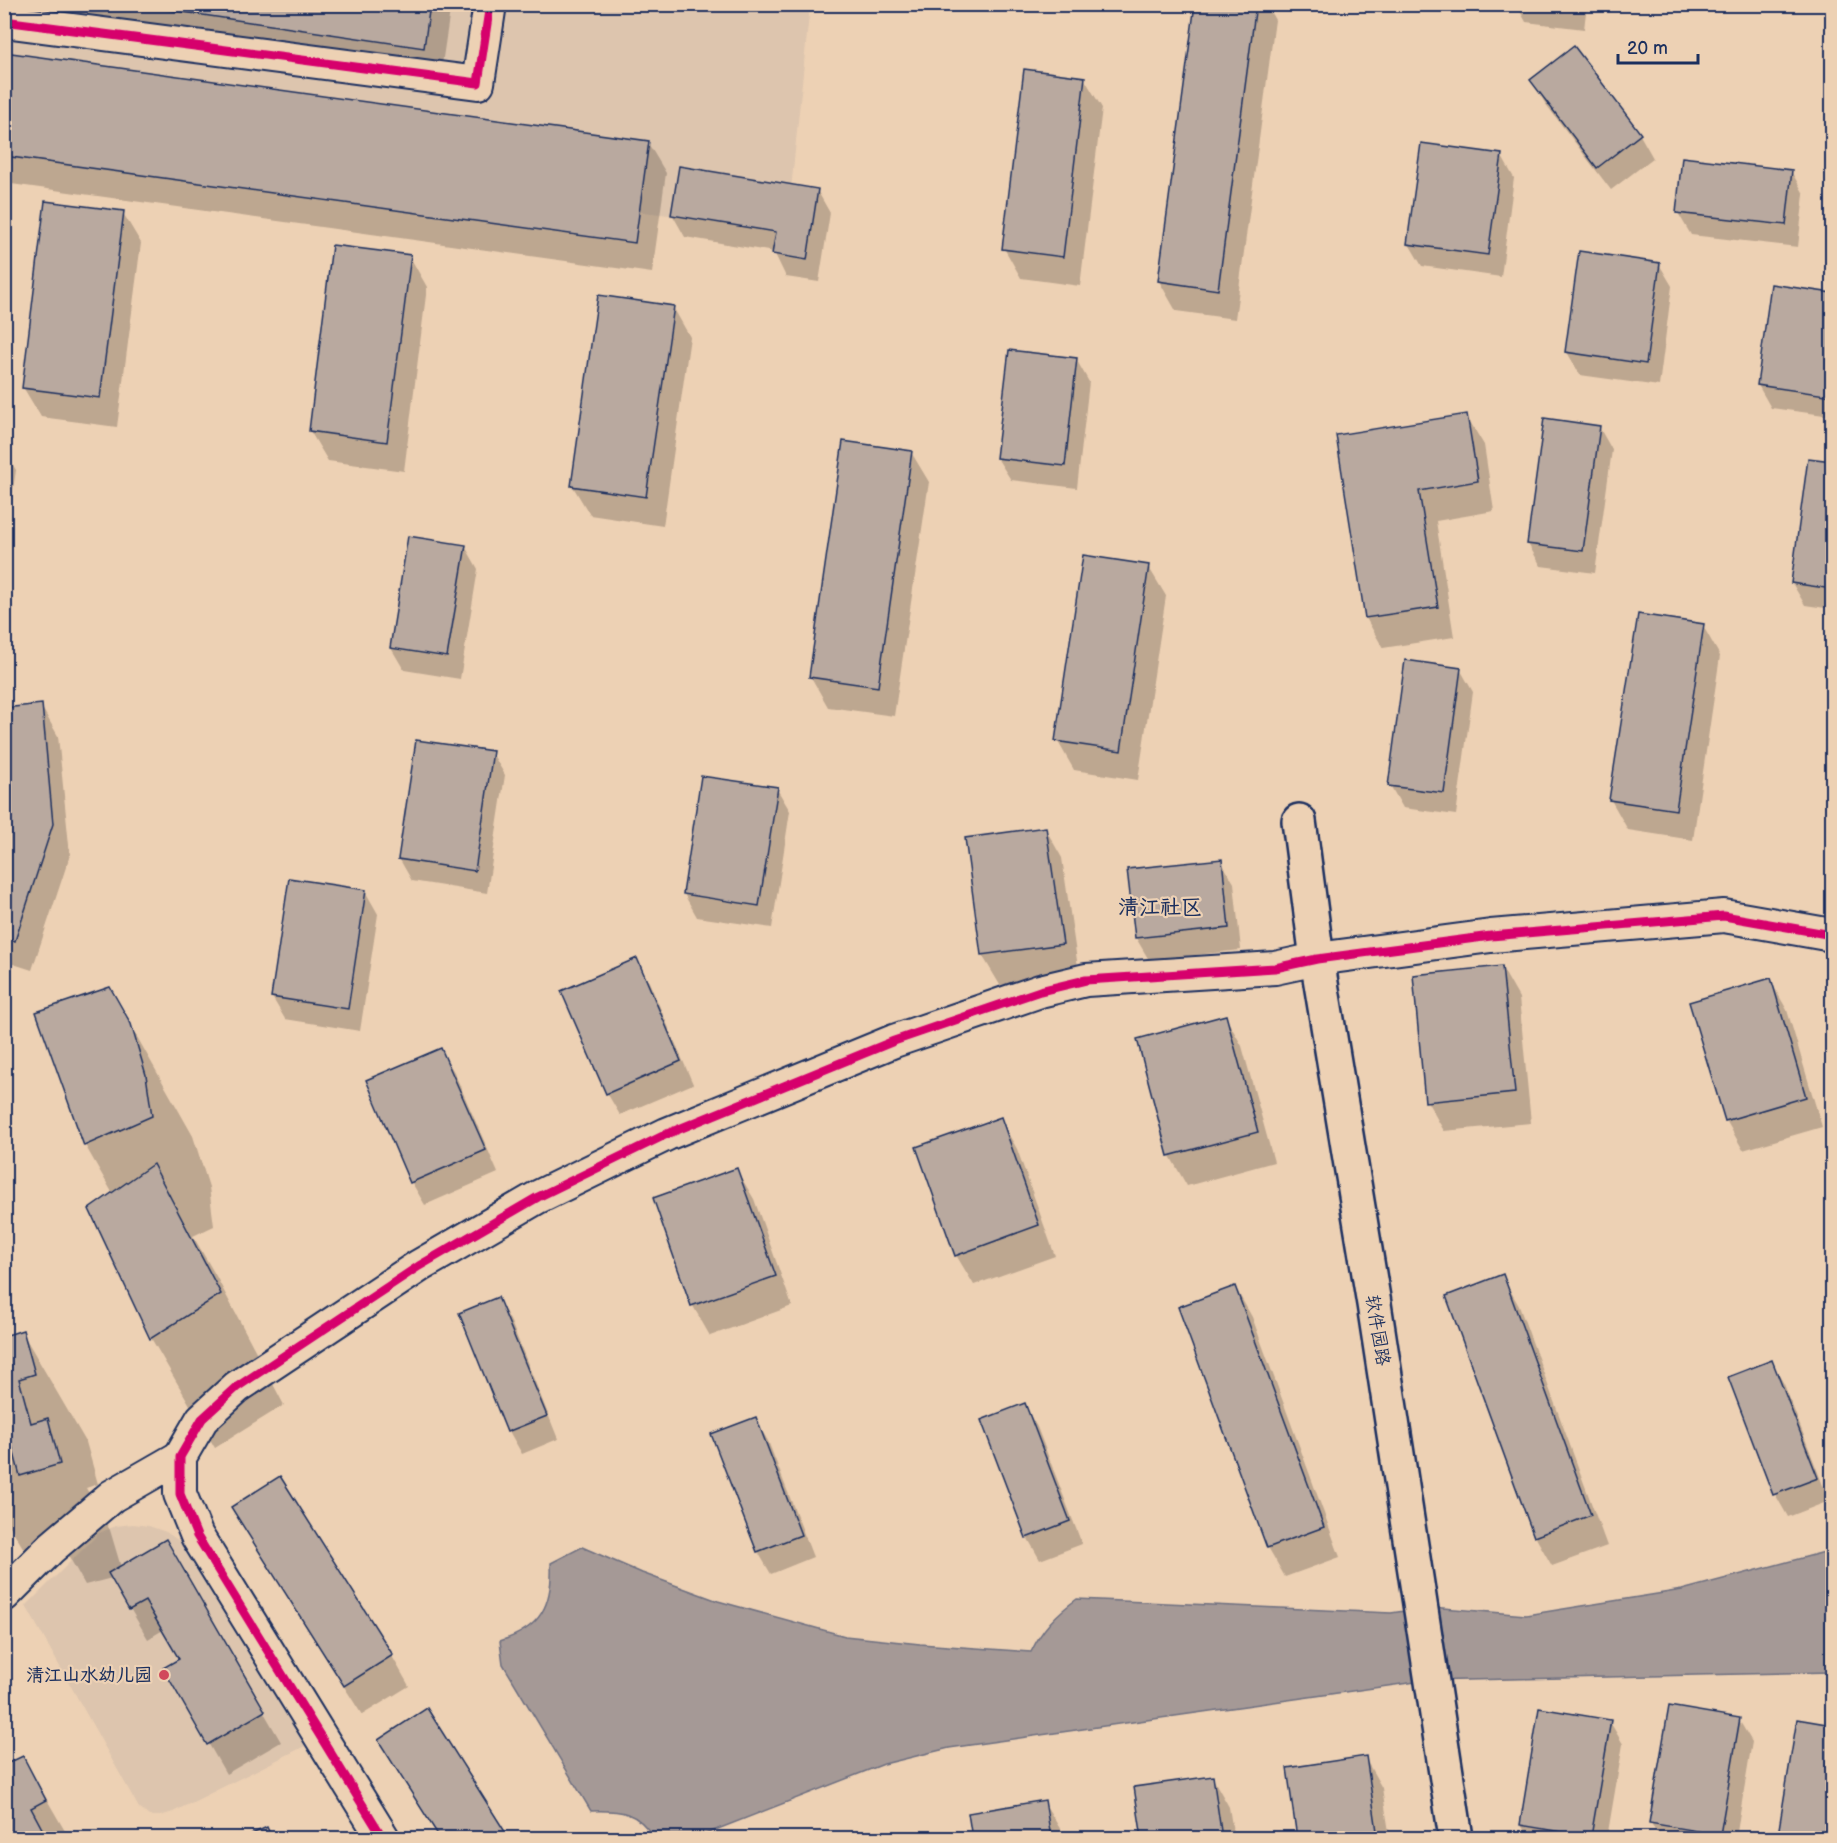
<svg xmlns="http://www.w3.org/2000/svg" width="1837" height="1843" font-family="'Balsamiq Sans','LXGW WenKai TC',sans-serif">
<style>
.built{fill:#ddc5ae}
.water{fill:#a59996;stroke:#6e6f80;stroke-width:1.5}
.shadow{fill:#0003}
.building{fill:#b9a99f;stroke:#1b2f5e;stroke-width:1.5}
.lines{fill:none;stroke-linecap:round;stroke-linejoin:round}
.street-casing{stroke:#1b2f5e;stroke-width:36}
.secondary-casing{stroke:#1b2f5e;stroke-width:38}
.street{stroke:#edd1b4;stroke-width:32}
.secondary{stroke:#edd1b4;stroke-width:33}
.cycleway-casing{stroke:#edd1b4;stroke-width:13}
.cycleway{stroke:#d6006c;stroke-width:9}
.poi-dot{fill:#d1495b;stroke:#edd1b4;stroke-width:2}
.labels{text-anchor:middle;stroke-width:4.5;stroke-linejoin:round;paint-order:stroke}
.street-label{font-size:18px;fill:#1b2f5e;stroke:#edd1b4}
.poi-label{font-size:18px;font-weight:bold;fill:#1b2f5e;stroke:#edd1b4;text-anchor:end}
.quarter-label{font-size:21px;font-weight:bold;fill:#1b2f5e;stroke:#edd1b4}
</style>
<rect width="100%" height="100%" fill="#edd1b4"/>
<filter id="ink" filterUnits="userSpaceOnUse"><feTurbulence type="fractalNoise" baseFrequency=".0167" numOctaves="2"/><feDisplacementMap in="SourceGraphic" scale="12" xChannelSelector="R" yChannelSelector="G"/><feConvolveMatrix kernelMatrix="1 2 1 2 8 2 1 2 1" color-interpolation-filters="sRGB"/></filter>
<g filter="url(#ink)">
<g class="built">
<polygon points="5,5 810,5 787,228 5,142"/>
<polygon points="133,1524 149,1526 166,1532 182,1543 307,1745 173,1812 160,1816 149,1816 139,1808 26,1606 99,1533 116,1526"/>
</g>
<path class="water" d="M 582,1547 L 642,1573 L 718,1601 L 845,1636 L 920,1644 L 1031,1652 C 1042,1629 1056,1614 1077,1599 L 1391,1613 L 1431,1607 L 1526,1615 L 1682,1590 L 1832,1550 L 1832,1672 L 1423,1681 L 949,1748 L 884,1764 L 695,1838 L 654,1838 C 638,1811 620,1810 591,1811 L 503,1664 L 500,1641 C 541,1628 553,1605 551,1563 Z"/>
<g class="shadow">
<polygon points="4,4 451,4 440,78 4,13"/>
<polygon points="1196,4 1266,4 1275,20 1235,319 1176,311 1159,281"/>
<polygon points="1516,4 1587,4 1584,29 1526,22"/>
<polygon points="1574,49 1640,135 1653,158 1611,190 1545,103 1532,81"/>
<polygon points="4,53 648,143 666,173 652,273 4,183"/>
<polygon points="1084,78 1102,108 1080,286 1021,278 1004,248"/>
<polygon points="1501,155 1514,178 1501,277 1422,266 1409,244"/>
<polygon points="1791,171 1804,194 1798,247 1691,235 1678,213"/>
<polygon points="817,190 830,213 819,282 786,277 774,252 685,237 672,214"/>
<polygon points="123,213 141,243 117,427 41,417 23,387"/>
<polygon points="410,257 427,287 404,471 328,461 310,431"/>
<polygon points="1659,264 1672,286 1659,386 1580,375 1567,352"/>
<polygon points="1772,286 1832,294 1832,416 1771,408 1758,385"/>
<polygon points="673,307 690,337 663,526 590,515 572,485"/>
<polygon points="1076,359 1089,382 1077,488 1011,480 997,458"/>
<polygon points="1466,415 1484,445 1494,511 1436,521 1454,637 1383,648 1366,618 1338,436"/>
<polygon points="1599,427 1612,450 1595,573 1541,566 1528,544"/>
<polygon points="4,450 16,470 4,549"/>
<polygon points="911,452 929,482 894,716 828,707 811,677"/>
<polygon points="1809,459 1832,463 1832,609 1805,605 1792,583"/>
<polygon points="465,546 478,569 460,679 404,670 391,648"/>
<polygon points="1148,566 1166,596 1138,780 1074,770 1057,740"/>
<polygon points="1703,626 1720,656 1693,840 1628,830 1611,800"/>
<polygon points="1460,669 1473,692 1456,815 1403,808 1390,785"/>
<polygon points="41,706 58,736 70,855 32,970 4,961 4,710"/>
<polygon points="492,753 505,775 487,893 412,881 399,858"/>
<polygon points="777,789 790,811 772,928 697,917 684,894"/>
<polygon points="1045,828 1062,858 1079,974 1000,985 982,955 966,839"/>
<polygon points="1221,861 1234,883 1241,950 1149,960 1136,938"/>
<polygon points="365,891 378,914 360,1031 285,1019 272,997"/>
<polygon points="636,960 649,982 693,1084 620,1115 607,1093"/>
<polygon points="1502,968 1519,998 1531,1123 1444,1131 1427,1101"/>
<polygon points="1770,980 1787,1010 1822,1127 1743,1150 1726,1120"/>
<polygon points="110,989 193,1136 209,1187 214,1226 193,1236 216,1276 284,1405 215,1448 151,1338 113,1194 85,1145"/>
<polygon points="1225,1016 1242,1046 1274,1162 1187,1186 1170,1156 1139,1040"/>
<polygon points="441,1050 454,1072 498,1173 425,1205 412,1183 368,1081"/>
<polygon points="1000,1119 1017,1149 1055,1256 974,1285 956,1255"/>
<polygon points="736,1169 754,1199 792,1306 710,1336 693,1306 655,1199"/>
<polygon points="1502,1276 1519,1306 1607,1546 1552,1566 1535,1536"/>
<polygon points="1235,1287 1252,1317 1340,1557 1285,1577 1268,1547"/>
<polygon points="498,1299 511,1322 558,1439 522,1454 509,1431 461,1314"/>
<polygon points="22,1332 86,1442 98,1484 86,1488 110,1530 121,1567 165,1541 281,1742 226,1774 165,1668 181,1660 163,1630 148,1639 112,1578 85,1585 63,1546 28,1556 4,1516 4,1337"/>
<polygon points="1771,1362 1784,1384 1829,1501 1788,1517 1775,1494"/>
<polygon points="1024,1405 1037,1427 1082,1544 1040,1560 1027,1537"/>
<polygon points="755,1419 768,1441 813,1557 771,1574 758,1552"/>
<polygon points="250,1537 392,1656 409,1686 362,1715"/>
<polygon points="427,1711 507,1838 440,1838 397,1770"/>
<polygon points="1739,1720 1752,1742 1736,1838 1660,1838 1651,1823"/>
<polygon points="1798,1720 1832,1726 1832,1838 1781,1838 1779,1835"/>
<polygon points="1610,1722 1623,1744 1607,1838 1529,1838 1521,1825"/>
<polygon points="23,1758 69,1838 4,1838 4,1811 11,1808"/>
<polygon points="1365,1758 1382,1788 1390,1838 1299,1838 1289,1769"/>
<polygon points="1212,1777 1229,1807 1234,1838 1143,1838 1136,1788"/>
<polygon points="1044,1802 1062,1832 1063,1838 974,1838 970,1814"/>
</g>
<g class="building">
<polygon points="130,4 430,4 424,48"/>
<polygon points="1195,4 1256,4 1218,290 1158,281"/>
<polygon points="1574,46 1641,134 1597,168 1530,80"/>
<polygon points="4,52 649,141 635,243 4,156"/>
<polygon points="1024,69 1085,77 1063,257 1002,249"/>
<polygon points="1421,143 1502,154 1488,255 1407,244"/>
<polygon points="1682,157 1792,170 1786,225 1676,213"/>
<polygon points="679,166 818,189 807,260 772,254 776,232 671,215"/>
<polygon points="45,201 124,211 100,398 22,388"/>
<polygon points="332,245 411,255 387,442 309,431"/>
<polygon points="1579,251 1660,263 1646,364 1565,352"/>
<polygon points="1771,284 1832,293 1832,396 1757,385"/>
<polygon points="598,295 674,306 646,497 571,486"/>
<polygon points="1009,350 1077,358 1065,466 996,458"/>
<polygon points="1467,414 1478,481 1419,491 1438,607 1365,618 1336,435"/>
<polygon points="1544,418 1600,426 1583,551 1527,544"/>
<polygon points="843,441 912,451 878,687 809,677"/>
<polygon points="1808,458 1832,461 1832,589 1791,583"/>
<polygon points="408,536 466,545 447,657 390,648"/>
<polygon points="1083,555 1149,565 1121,751 1055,741"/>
<polygon points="1638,614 1704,624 1676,810 1609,800"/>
<polygon points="1405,660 1461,668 1444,793 1388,786"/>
<polygon points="42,704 53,824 15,941 4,938 4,708"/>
<polygon points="416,740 493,751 475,871 398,859"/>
<polygon points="701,776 778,787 759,906 683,894"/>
<polygon points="1046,827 1063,944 981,955 965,838"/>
<polygon points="1222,859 1229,928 1135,938 1127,869"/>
<polygon points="289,878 366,890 348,1009 271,997"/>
<polygon points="637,958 681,1061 606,1094 561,991"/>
<polygon points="1502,966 1515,1093 1425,1102 1413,975"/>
<polygon points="1771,978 1806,1097 1725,1121 1689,1002"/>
<polygon points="110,987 131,1024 146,1075 152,1116 84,1146 36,1012"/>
<polygon points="1226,1015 1258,1132 1168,1156 1137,1039"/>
<polygon points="441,1048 486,1150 410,1183 366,1080"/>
<polygon points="1001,1117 1039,1225 955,1256 916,1147"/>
<polygon points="153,1164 221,1294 150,1339 89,1209"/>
<polygon points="737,1168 776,1276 691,1306 653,1198"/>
<polygon points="1503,1274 1591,1515 1534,1537 1446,1296"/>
<polygon points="1235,1286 1324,1527 1267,1548 1178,1307"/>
<polygon points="498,1297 547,1416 507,1432 459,1313"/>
<polygon points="23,1330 35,1374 19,1379 31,1423 48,1418 60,1464 20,1476 9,1434 4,1435 4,1336"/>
<polygon points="1772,1360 1818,1478 1773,1495 1728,1377"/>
<polygon points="1025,1403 1070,1521 1026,1538 981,1420"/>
<polygon points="756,1417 801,1535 757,1552 711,1434"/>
<polygon points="280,1476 393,1655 344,1686 231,1507"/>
<polygon points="166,1539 265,1711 207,1745 163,1668 179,1659 145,1601 129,1610 108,1573"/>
<polygon points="1669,1706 1740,1718 1720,1835 1649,1823"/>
<polygon points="427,1708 509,1838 440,1838 378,1740"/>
<polygon points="1539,1708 1611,1720 1591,1837 1520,1825"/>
<polygon points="1797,1719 1832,1725 1832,1838 1796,1838 1778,1835"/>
<polygon points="23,1756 46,1800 31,1808 47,1838 4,1838 4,1810 9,1807 4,1798 4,1765"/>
<polygon points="1366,1756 1378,1838 1297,1838 1287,1768"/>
<polygon points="1213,1776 1222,1838 1142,1838 1134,1787"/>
<polygon points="1045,1800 1051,1838 972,1838 968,1813"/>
<polygon points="267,1827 272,1838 243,1838"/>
</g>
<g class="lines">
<defs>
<g id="street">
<polyline points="4,21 478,83 490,4"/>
<polyline points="4,1595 51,1548 112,1496 180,1457"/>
<polyline points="383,1838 197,1536 180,1494 180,1457 202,1419 237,1387 419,1266 538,1197 667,1134 894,1041 1040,991 1086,980 1275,968 1317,959 1491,936 1724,916 1832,935"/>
</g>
<polyline id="secondary" points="1299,821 1317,959 1374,1304 1456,1838"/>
</defs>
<use href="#street" class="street-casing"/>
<use href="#secondary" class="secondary-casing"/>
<use href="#street" class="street"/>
<use href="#secondary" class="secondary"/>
<defs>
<g id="cycleway">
<polyline points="4,21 478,83 490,4"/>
<polyline points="383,1838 197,1536 180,1494 180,1457 202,1419 237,1387 419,1266 538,1197 667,1134 894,1041 1040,991 1086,980 1275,968 1317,959 1491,936 1724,916 1832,935"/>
</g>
</defs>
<use href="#cycleway" class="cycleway-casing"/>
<use href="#cycleway" class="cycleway"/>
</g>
</g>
<circle class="poi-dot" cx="164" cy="1675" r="6"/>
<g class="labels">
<g class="street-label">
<text transform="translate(1378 1330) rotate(81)" y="6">软件园路</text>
</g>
<g class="poi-label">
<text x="152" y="1681">清江山水幼儿园</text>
</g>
<g class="quarter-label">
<text x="1160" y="914">清江社区</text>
</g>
</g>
<rect width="1837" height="1843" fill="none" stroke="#edd1b4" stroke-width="24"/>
<rect x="12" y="12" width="1813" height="1819" fill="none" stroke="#1b2f5e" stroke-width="2" filter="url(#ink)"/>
<path d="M1618 54v9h80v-9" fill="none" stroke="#1b2f5e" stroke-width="3"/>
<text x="1627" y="54" font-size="18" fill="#1b2f5e" stroke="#edd1b4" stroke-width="4.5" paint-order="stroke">20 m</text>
</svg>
